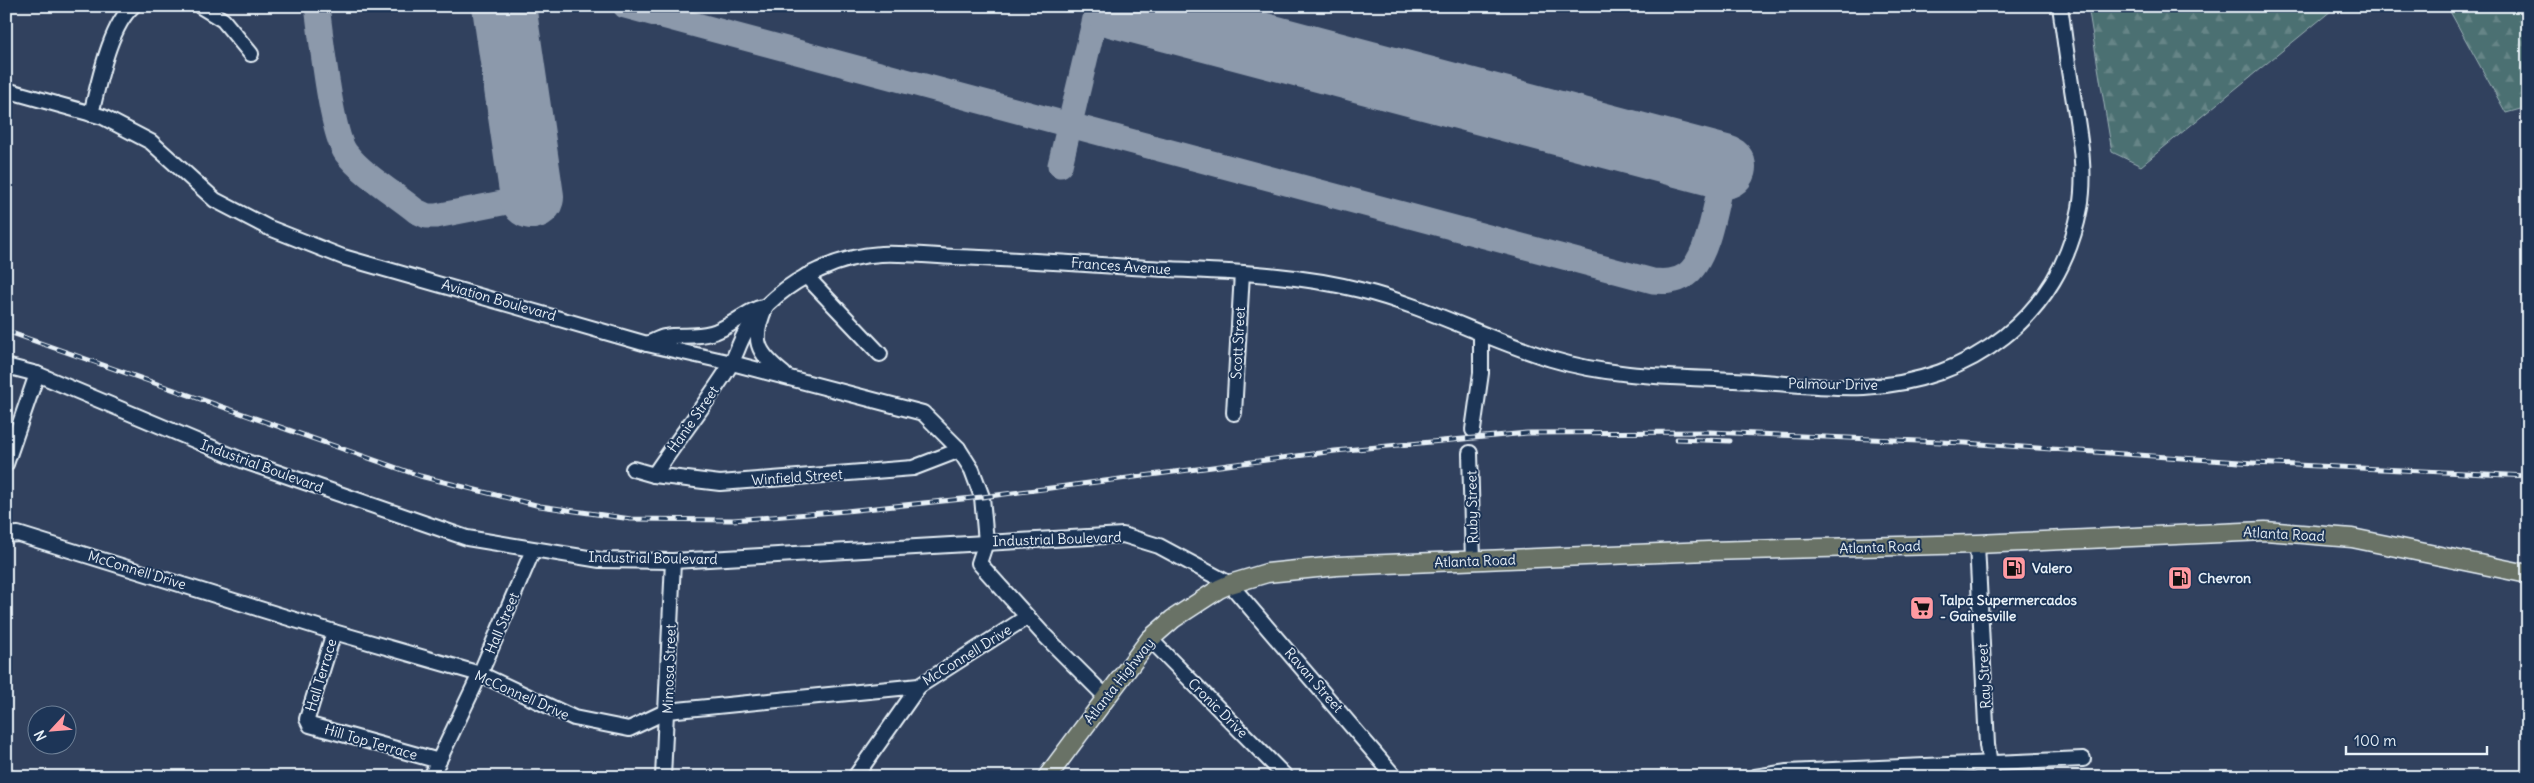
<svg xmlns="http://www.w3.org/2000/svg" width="2534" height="783" font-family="Delius,sans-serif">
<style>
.forest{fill:url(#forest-firs);stroke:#9ab0b5}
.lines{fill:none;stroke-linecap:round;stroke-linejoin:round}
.taxiway{stroke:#8c99ab;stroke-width:25}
.runway{stroke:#8c99ab;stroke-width:64}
.minor-casing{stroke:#e8f1f8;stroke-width:18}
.major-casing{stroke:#e8f1f8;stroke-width:21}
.minor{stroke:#1d3557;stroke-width:14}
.major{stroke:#697266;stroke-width:18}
.rail-casing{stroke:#e8f1f8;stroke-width:5}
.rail{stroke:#1d3557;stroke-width:3;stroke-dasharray:9;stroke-linecap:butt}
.labels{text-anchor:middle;stroke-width:4;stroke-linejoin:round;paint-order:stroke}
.street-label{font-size:14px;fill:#e8f1f8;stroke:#1d3557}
.poi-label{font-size:14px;font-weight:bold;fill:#e8f1f8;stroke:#1d3557;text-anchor:start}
</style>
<defs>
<pattern id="forest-firs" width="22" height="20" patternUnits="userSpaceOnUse" patternTransform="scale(1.25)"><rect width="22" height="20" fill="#4c7072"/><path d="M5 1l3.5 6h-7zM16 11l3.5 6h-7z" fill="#668587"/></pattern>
</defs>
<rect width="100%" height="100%" fill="#31415e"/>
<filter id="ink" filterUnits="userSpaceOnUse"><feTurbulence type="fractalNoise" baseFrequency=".02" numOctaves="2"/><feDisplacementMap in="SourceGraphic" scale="10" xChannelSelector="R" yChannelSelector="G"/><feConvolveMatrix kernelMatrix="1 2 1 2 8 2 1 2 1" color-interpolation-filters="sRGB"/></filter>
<g filter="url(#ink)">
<g class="forest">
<polygon points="2088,6 2337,6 2141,166 2112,152"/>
<polygon points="2447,6 2528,6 2528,107 2506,113"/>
</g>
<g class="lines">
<g class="taxiway">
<path d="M 317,6 C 321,35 331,134 346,153 C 362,174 395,194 416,211 L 427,216 L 436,216 L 532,197"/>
<path d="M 625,6 L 1653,281 C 1665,282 1676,282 1686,275 C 1710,258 1717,195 1724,167"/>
<polyline points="1060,165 1098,6"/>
</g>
<g class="runway">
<polyline points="504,6 532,197"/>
<polyline points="1116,6 1724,167"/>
</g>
<defs>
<g id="minor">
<polyline points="200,6 223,20 251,54"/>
<polyline points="6,90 103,117 151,142 215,200 267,227 343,257 647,344 732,363 923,413 958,448 972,470 982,497 986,542 979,563 1043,634 1106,697"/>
<path d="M 91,114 C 99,83 109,27 133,6"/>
<polyline points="806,276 880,354"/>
<path d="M 647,344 C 653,342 659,338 665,337 C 678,334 694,338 711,333 C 731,328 746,310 766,306 C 751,340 756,352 784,374"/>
<polyline points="6,366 37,374 244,461 467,538 600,560 673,561 1123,535 1159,546 1230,584 1395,777"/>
<polyline points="1234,413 1242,273"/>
<polyline points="1473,430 1481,373 1481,334"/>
<polyline points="1470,453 1473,561"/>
<polyline points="6,464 37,374"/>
<polyline points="633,469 654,475 720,483 913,468 952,453 958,448"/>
<path d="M 654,475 C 678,439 705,405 728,369 C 735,358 738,346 744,335 C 760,306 789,283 819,270 C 838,261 860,255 881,254 C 906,253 931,256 955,257 C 1014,259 1072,263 1131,267 C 1207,272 1286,271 1360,290 C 1426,306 1486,339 1551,359 C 1610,377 1673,377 1734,380 C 1777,382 1821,389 1864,387 C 1970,382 2060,317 2080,208 C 2087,169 2078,127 2072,89 C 2067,61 2064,34 2060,6"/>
<polyline points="6,535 18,534 334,632 480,674 574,718 629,729 667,711 919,686 1027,617"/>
<polyline points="1977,544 1987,745 1992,777"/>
<polyline points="334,632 307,719 310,725 439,761"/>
<polyline points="1150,639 1286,777"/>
<polyline points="6,776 9,777"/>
<polyline points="431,777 480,674 533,550"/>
<polyline points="663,777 673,561"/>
<polyline points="855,777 919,686"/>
<polyline points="1755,777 1787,772 2083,759"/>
</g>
<polyline id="major" points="1047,777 1150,639 1173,619 1219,589 1230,584 1267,573 1337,566 1708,551 1977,544 2265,531 2352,538 2528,574"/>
</defs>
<use href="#minor" class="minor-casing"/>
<use href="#major" class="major-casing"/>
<use href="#minor" class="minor"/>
<use href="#major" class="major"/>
<defs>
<g id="rail">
<polyline points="6,331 420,476 540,506 631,519 733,520 846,511 982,497 1335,451 1527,433 1710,432 1965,443 2254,463 2528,476"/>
<polyline points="1677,439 1730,441"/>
</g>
</defs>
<use href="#rail" class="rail-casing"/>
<use href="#rail" class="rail"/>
</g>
</g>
<defs>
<symbol id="fuel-square" viewBox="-11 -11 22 22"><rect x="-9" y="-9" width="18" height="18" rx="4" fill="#ff9aa2" stroke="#1d3557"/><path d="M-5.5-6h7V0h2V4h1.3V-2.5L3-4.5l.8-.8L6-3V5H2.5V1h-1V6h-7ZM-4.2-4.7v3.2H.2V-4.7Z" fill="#111"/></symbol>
<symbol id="supermarket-square" viewBox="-11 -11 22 22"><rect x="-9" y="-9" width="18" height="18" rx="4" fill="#ff9aa2" stroke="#1d3557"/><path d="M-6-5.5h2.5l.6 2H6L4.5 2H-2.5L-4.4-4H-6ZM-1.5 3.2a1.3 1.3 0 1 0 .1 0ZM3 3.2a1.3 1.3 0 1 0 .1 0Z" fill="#111"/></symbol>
</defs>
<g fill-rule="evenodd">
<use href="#fuel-square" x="2000" y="554" width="28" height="28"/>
<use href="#fuel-square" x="2166" y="564" width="28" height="28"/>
<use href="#supermarket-square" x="1908" y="594" width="28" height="28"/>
</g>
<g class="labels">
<g class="street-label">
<text transform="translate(1121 266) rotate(4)" y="5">Frances Avenue</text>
<text transform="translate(499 300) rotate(16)" y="5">Aviation Boulevard</text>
<text transform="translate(1238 343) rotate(-87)" y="5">Scott Street</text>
<text transform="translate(1833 384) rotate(1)" y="5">Palmour Drive</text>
<text transform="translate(693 419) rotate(-55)" y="5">Hanie Street</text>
<text transform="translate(262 466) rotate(20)" y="5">Industrial Boulevard</text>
<text transform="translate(797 477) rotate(-4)" y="5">Winfield Street</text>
<text transform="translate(1472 507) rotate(-91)" y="5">Ruby Street</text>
<text transform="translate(2284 534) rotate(3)" y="5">Atlanta Road</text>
<text transform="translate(1057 539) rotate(-2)" y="5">Industrial Boulevard</text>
<text transform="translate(1880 547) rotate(-2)" y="5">Atlanta Road</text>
<text transform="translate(653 558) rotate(1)" y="5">Industrial Boulevard</text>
<text transform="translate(1475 561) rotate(-2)" y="5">Atlanta Road</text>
<text transform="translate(137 570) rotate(17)" y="5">McConnell Drive</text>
<text transform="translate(502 623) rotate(-67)" y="5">Hall Street</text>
<text transform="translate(967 655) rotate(-32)" y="5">McConnell Drive</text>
<text transform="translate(669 669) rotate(-88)" y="5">Mimosa Street</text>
<text transform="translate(321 675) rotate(-73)" y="5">Hall Terrace</text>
<text transform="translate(1984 676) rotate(-93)" y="5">Ray Street</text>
<text transform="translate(1314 680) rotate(49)" y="5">Ravan Street</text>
<text transform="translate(1119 681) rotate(-52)" y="5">Atlanta Highway</text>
<text transform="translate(522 695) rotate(24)" y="5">McConnell Drive</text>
<text transform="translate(1218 708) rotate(45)" y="5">Cronic Drive</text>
<text transform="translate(371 742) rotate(16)" y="5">Hill Top Terrace</text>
</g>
<g class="poi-label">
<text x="2032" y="573">Valero</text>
<text x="2198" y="583">Chevron</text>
<text x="1940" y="605">Talpa Supermercados<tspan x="1940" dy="16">- Gainesville</tspan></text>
</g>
</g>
<rect width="2534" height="783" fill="none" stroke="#1d3557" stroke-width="25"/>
<rect x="12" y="12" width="2509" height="758" fill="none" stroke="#e8f1f8" stroke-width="2" filter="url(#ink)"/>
<g transform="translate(52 730) rotate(244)"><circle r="24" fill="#1d3557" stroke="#6e8097"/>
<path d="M0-4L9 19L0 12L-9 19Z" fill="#ff9aa2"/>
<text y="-8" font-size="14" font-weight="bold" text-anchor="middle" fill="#e8f1f8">N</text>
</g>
<path d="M2346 746v8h141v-8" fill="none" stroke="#e8f1f8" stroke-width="2.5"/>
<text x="2354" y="746" font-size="15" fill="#e8f1f8" stroke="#1d3557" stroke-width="4" paint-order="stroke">100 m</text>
</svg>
